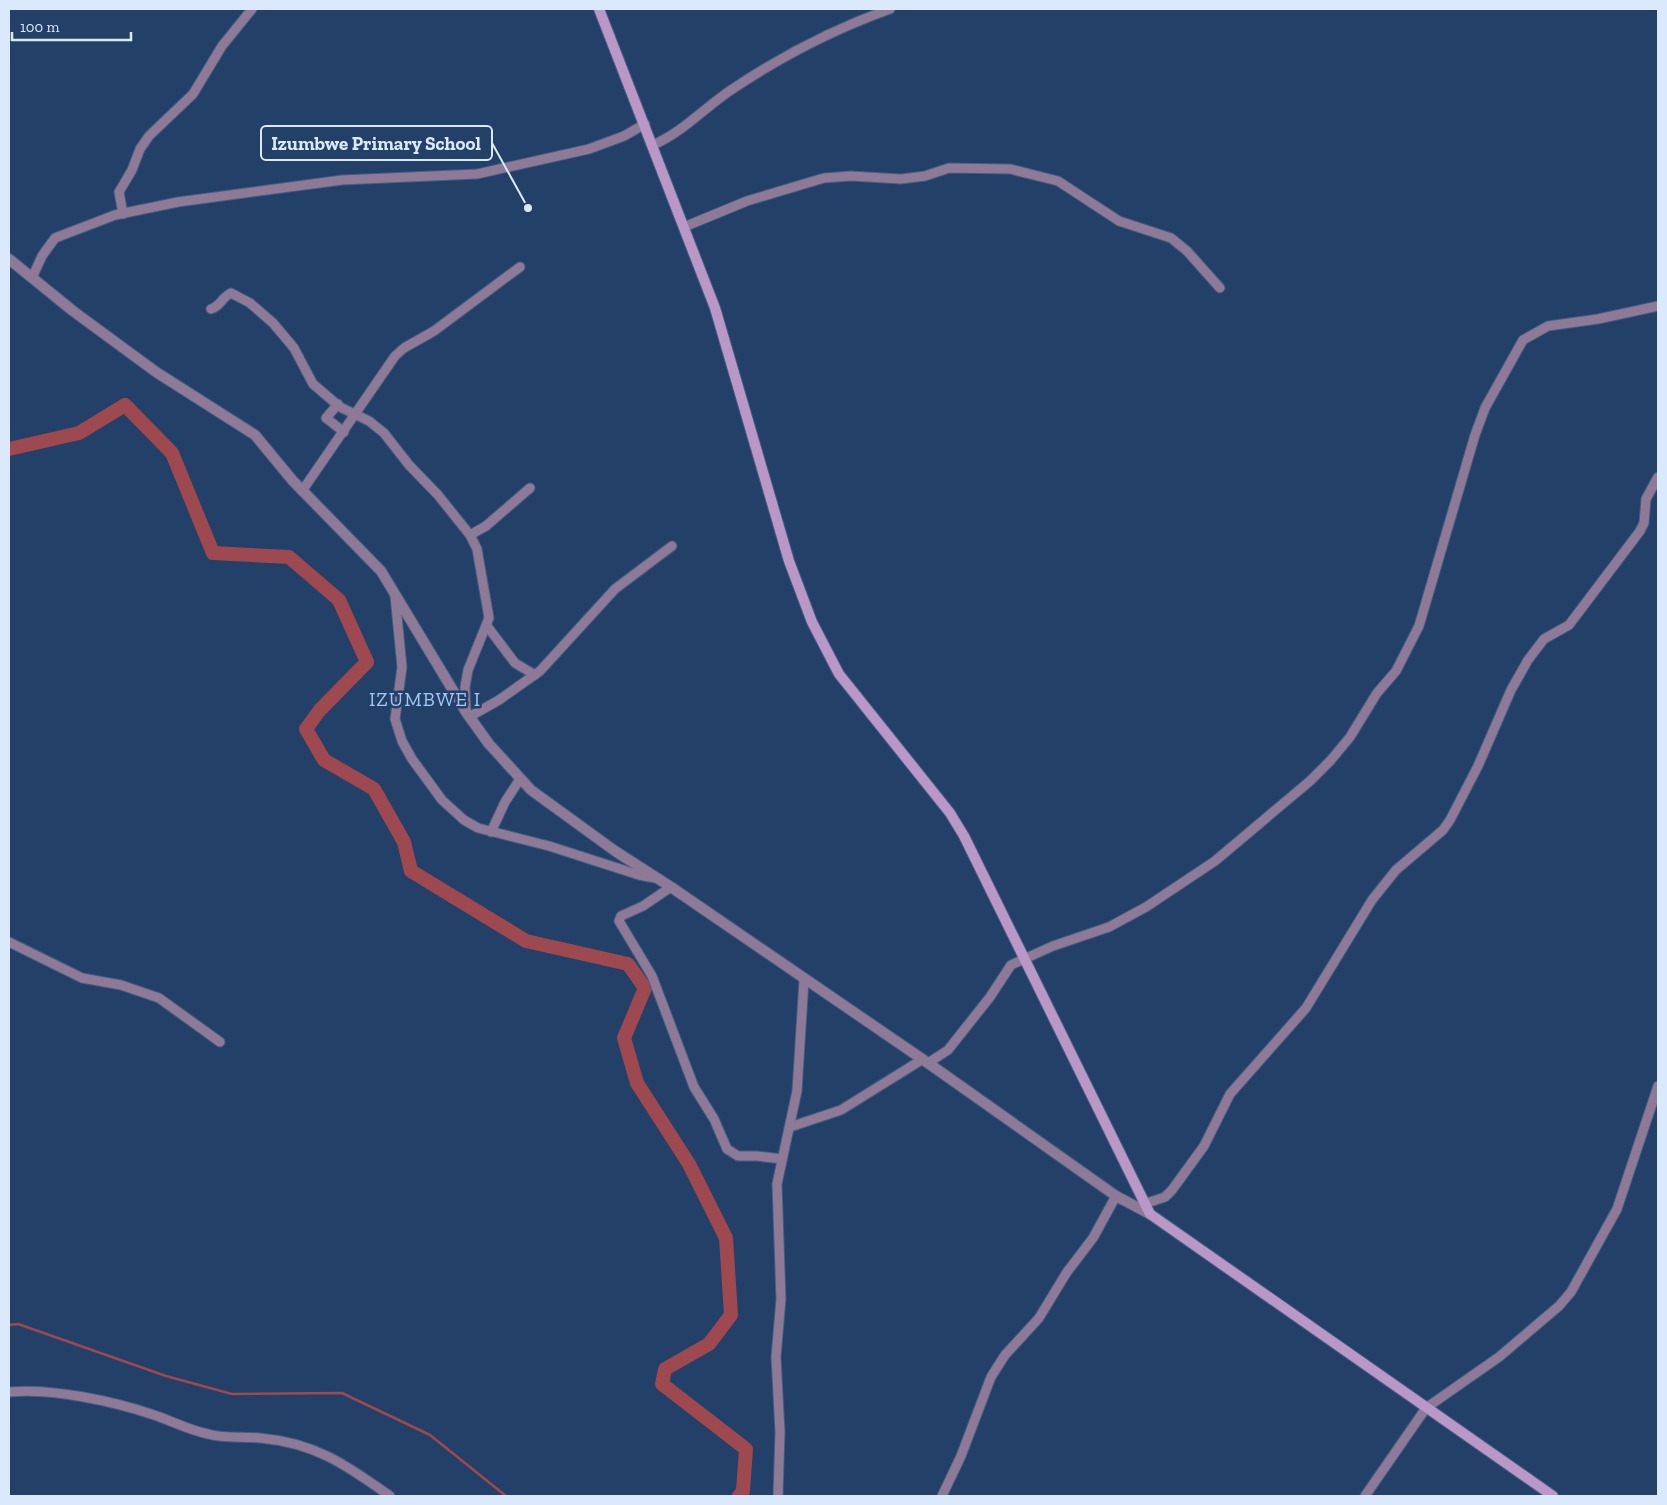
<svg xmlns="http://www.w3.org/2000/svg" width="1667" height="1505" font-family="'Zilla Slab',serif">
<style>
.lines{fill:none;stroke-linecap:round;stroke-linejoin:round}
.stream{stroke:#9e484f;stroke-width:2.5}
.river{stroke:#9e484f;stroke-width:14}
.minor-casing{stroke:#445e83;stroke-width:11}
.tertiary-casing{stroke:#445e83;stroke-width:12}
.secondary-casing{stroke:#445e83;stroke-width:12}
.minor{stroke:#8e7997;stroke-width:9}
.tertiary{stroke:#8e7997;stroke-width:10}
.secondary{stroke:#ba97c7;stroke-width:10}
.labels{text-anchor:middle;stroke-width:5;stroke-linejoin:round;paint-order:stroke}
.quarter-label{font-size:20px;letter-spacing:1px;fill:#a3c6f6;stroke:#234068}
.leader{fill:none;stroke:#dbe9fd;stroke-width:2}
.callout-dot{fill:#dbe9fd;stroke:#234068;stroke-width:2}
.callout{fill:#234068;stroke:#dbe9fd;stroke-width:2}
.callout-label{font-size:19px;text-anchor:middle;font-weight:bold;fill:#dbe9fd}
</style>
<rect width="100%" height="100%" fill="#234068"/>
<g class="lines">
<polyline class="stream" points="9,1325 18,1324 166,1376 232,1394 342,1393 430,1435 506,1496"/>
<polyline class="river" points="9,449 79,433 125,405 172,453 213,553 289,557 339,600 367,662 319,711 306,729 324,760 374,789 404,842 411,871 526,941 628,964 645,988 624,1038 637,1083 689,1164 726,1238 731,1315 709,1344 665,1369 662,1384 746,1449 743,1491 739,1496"/>
<defs>
<g id="minor">
<path d="M 653,145 C 683,132 704,108 731,90 C 780,57 834,29 890,9"/>
<polyline points="123,214 119,192 132,170 140,149 149,136 193,94 222,46 252,9"/>
<polyline points="684,227 747,201 824,178 851,176 901,179 925,176 949,168 1010,169 1058,181 1119,221 1171,238 1187,251 1220,288"/>
<polyline points="32,278 42,256 55,238 115,215 178,202 342,180 477,174 589,149 624,136 645,124"/>
<path d="M 211,309 C 221,306 222,297 231,293 L 250,303 L 273,323 L 294,348 L 313,384 L 340,407 L 369,421 L 384,433 L 409,465 L 438,495 L 470,535 L 477,549 L 489,618 L 468,670 L 465,687 L 466,712"/>
<polyline points="338,404 326,418 344,432"/>
<polyline points="302,491 395,356 404,348 434,331 520,267"/>
<polyline points="470,535 486,526 530,488"/>
<polyline points="395,596 402,667 395,719 402,741 412,759 442,800 464,820 478,828 549,846 639,875 655,878"/>
<polyline points="487,626 515,663 535,675"/>
<polyline points="469,717 499,700 540,671 615,589 672,546"/>
<polyline points="491,832 505,802 520,779"/>
<polyline points="671,887 643,906 621,916 619,921 652,976 694,1087 714,1119 727,1149 738,1156 757,1156 782,1159"/>
<polyline points="9,942 82,978 121,985 159,998 220,1042"/>
<polyline points="928,1063 948,1050 990,997 1011,965 1053,946 1109,927 1146,907 1215,861 1310,781 1331,760 1350,737 1377,693 1396,671 1419,626 1475,435 1485,408 1523,340 1548,326 1598,319 1658,306"/>
<polyline points="790,1127 841,1110 923,1059"/>
<polyline points="1144,1204 1165,1197 1172,1190 1204,1146 1230,1094 1306,1008 1372,900 1396,870 1443,830 1450,820 1478,766 1511,690 1528,660 1544,639 1569,625 1640,531 1644,523 1646,499 1658,477"/>
<path d="M 9,1392 C 52,1388 113,1401 154,1415 C 172,1421 189,1430 208,1434 C 225,1439 243,1436 260,1438 C 316,1443 346,1465 390,1496"/>
<polyline points="778,1496 780,1432 776,1357 781,1299 777,1184 797,1091 804,980"/>
<polyline points="942,1496 961,1456 991,1377 1005,1355 1039,1318 1067,1272 1093,1238 1116,1196"/>
<polyline points="1365,1496 1426,1408 1499,1357 1559,1306 1571,1292 1617,1209 1658,1086"/>
</g>
<polyline id="tertiary" points="9,259 73,311 156,372 255,435 293,481 381,571 466,712 489,744 531,790 615,851 671,887 928,1063 1116,1196 1150,1214"/>
<polyline id="secondary" points="599,9 715,308 789,561 812,622 839,674 950,813 964,836 1150,1214 1553,1496"/>
</defs>
<use href="#minor" class="minor-casing"/>
<use href="#tertiary" class="tertiary-casing"/>
<use href="#secondary" class="secondary-casing"/>
<use href="#minor" class="minor"/>
<use href="#tertiary" class="tertiary"/>
<use href="#secondary" class="secondary"/>
</g>
<g class="labels">
<g class="quarter-label">
<text x="425" y="706">IZUMBWE I</text>
</g>
</g>
<path class="leader" d="M528 208L492 143"/>
<circle class="callout-dot" cx="528" cy="208" r="5"/>
<rect class="callout" x="261" y="126" width="231" height="34" rx="5"/>
<g class="callout-label">
<text x="376" y="150">Izumbwe Primary School</text>
</g>
<rect width="1667" height="1505" fill="none" stroke="#dbe9fd" stroke-width="20"/>
<path d="M12 32v8h119v-8" fill="none" stroke="#dbe9fd" stroke-width="2.5"/>
<text x="20" y="32" font-size="15" fill="#dbe9fd" stroke="#234068" stroke-width="4" paint-order="stroke">100 m</text>
</svg>
